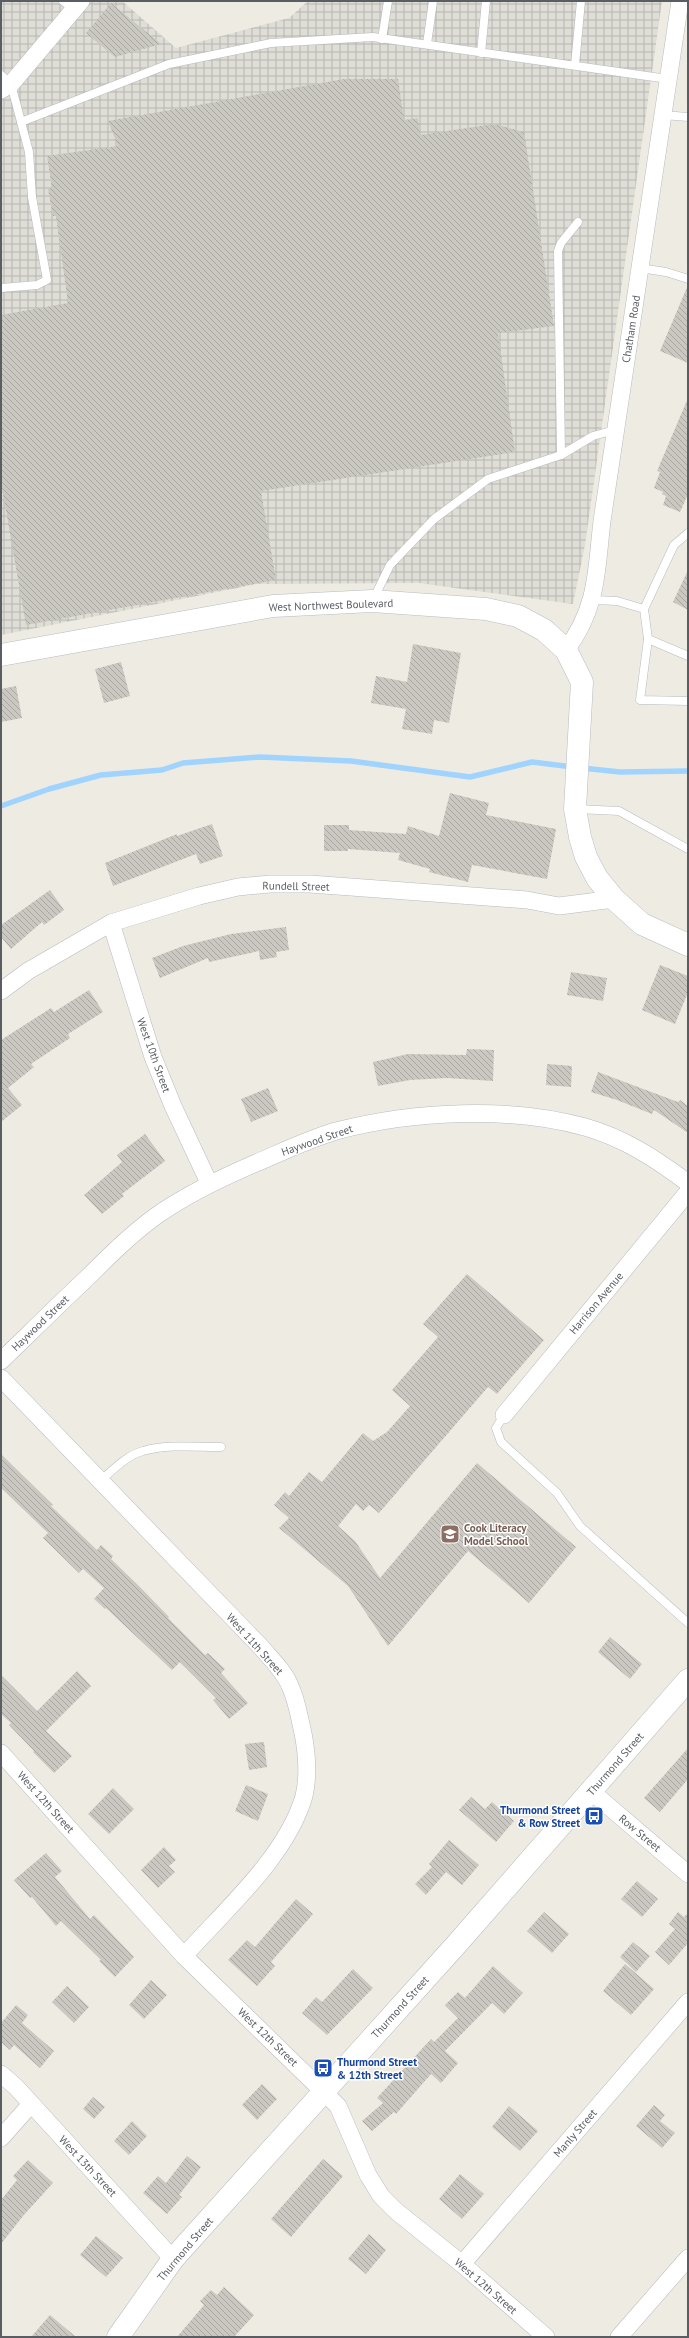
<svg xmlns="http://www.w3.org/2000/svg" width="689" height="2338" font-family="'PT Sans',sans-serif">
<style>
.industrial{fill:url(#industrial-grid)}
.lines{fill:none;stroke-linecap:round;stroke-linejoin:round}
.stream{stroke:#a1d3ff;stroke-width:5.5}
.building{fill:url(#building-back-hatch)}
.lane-casing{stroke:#b7babf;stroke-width:9}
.street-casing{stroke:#b7babf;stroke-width:18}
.secondary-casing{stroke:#b7bbc1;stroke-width:23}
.lane{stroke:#fff;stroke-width:8}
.street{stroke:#fff;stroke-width:17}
.secondary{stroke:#fff;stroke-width:22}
.labels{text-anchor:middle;stroke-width:3;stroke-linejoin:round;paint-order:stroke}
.street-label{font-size:11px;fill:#5a5e63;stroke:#fff}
.education-label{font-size:11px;font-weight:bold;fill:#785e54;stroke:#fff;text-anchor:start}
.transit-label{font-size:11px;font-weight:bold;fill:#164399;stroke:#fff;text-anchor:end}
</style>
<defs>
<pattern id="industrial-grid" width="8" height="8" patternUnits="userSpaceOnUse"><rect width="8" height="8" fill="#deddd6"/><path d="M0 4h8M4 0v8" fill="none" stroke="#b7b6b1"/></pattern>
<pattern id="building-back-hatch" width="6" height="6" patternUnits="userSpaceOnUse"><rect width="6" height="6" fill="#cbc8c1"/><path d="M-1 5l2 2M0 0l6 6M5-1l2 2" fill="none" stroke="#a8a6a0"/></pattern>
</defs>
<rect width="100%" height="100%" fill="#eeece2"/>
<polygon class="industrial" points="1,1 122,1 176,48 289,18 308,1 662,1 585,545 573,604 419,583 257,584 1,635"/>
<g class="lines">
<g class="stream">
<polyline points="582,768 620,772 688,771"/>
<polyline points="1,806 49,789 101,775 162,770 183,763 260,757 351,761 470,777 532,762 573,767"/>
</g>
</g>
<g class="building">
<polygon points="111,3 161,44 115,57 86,33"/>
<polygon points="344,79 398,79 404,120 418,118 420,135 494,124 524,132 554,326 498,333 515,452 261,491 276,580 26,625 1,482 1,315 68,303 56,216 53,216 48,189 52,188 47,156 118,146 108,121"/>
<polygon points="688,285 688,363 660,351"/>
<polygon points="688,398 688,494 680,512 663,505 666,496 662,494 663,492 654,488 660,472 657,471"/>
<polygon points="688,570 688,610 673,602"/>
<polygon points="413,644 461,653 449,723 434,720 432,734 402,729 406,709 371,703 376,676 407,682"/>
<polygon points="121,662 130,696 104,703 95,669"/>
<polygon points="16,686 22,718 1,722 1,689"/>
<polygon points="450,793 489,803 486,815 556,829 547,879 472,865 468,882 429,872 430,869 398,860 400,853 348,849 348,851 324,851 324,825 349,825 349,830 406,834 408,826 439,836"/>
<polygon points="212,824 223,856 200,864 196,854 113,886 105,863 177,834 177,836"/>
<polygon points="50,890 64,910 44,925 42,922 11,949 1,937 1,925"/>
<polygon points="286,927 289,950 276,952 277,957 260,960 259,951 209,962 208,958 160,978 152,958 183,946 231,934"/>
<polygon points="660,965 688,976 688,992 675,1024 642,1010"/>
<polygon points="571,972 607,978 603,1001 567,995"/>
<polygon points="89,990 103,1012 68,1034 70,1038 31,1064 34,1067 8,1088 22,1105 1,1122 1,1040 51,1008 54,1012"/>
<polygon points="467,1049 494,1050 493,1081 447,1078 410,1080 378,1086 373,1062 408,1054 466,1055"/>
<polygon points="547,1064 572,1066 571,1087 546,1085"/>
<polygon points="598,1072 678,1102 680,1100 688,1106 688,1133 654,1110 652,1114 617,1100 591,1092"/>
<polygon points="268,1088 278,1111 251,1122 241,1099"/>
<polygon points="145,1134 165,1161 122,1194 124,1196 102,1214 84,1195 122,1162 117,1155"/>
<polygon points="467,1274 544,1340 497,1394 488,1387 379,1513 369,1505 363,1511 356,1504 338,1526 355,1541 380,1578 477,1463 576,1547 529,1603 468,1551 388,1646 348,1586 279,1528 289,1518 274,1505 285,1492 289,1496 309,1472 322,1482 363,1433 373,1441 387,1432 410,1406 392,1390 438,1337 423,1324"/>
<polygon points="1,1454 53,1505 51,1506 97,1550 101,1545 113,1556 111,1559 140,1587 169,1617 168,1618 205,1655 208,1653 225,1669 221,1673 248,1703 229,1719 213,1700 216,1698 180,1662 172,1670 106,1608 105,1609 94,1599 104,1588 83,1569 79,1573 43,1538 48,1533 1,1488"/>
<polygon points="610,1637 642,1664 630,1679 598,1652"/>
<polygon points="77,1671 91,1686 46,1731 72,1756 54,1773 33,1752 34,1751 9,1725 11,1723 1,1714 1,1675 37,1711"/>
<polygon points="264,1742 267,1767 249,1770 245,1744"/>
<polygon points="688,1748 688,1779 660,1812 644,1798"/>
<polygon points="246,1785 268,1794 258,1821 235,1811"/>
<polygon points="113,1788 134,1809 109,1834 88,1814"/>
<polygon points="471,1797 485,1809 492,1802 514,1821 496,1842 459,1810"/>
<polygon points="449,1840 479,1865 462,1885 446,1872 426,1895 415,1884 432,1867 429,1864"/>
<polygon points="164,1847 176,1860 169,1866 175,1872 158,1888 141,1870"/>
<polygon points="46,1853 62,1871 55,1877 90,1919 94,1915 134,1957 115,1977 99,1961 101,1960 61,1921 56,1926 32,1897 30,1898 14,1880"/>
<polygon points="637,1881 658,1899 642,1917 621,1899"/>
<polygon points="296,1899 313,1914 271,1962 275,1966 257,1986 228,1960 247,1940 255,1947"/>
<polygon points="544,1912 569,1934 552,1953 527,1931"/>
<polygon points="678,1912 684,1917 688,1913 688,1943 669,1965 655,1952 675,1929 669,1924"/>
<polygon points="633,1942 650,1956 636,1972 620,1957"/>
<polygon points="625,1964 654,1989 631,2015 603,1991"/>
<polygon points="493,1966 523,1993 504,2014 492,2003 445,2051 458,2063 441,2083 431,2074 396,2114 394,2112 372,2131 362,2121 383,2103 377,2098 431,2039 434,2042 458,2018 445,2005 458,1992 465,1998"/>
<polygon points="353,1969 373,1988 327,2035 302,2013 316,1997 322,2002"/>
<polygon points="151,1980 167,1995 144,2019 129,2005"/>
<polygon points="67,1986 89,2007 74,2023 52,2002"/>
<polygon points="16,2005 28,2015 22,2023 54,2051 40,2068 14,2045 10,2050 1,2042 1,2023"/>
<polygon points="262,2084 277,2099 257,2120 242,2105"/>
<polygon points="93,2097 105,2107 94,2119 83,2109"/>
<polygon points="654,2105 665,2115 660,2121 675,2133 662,2148 636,2126"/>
<polygon points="509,2106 538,2131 520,2151 492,2127"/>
<polygon points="132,2121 147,2136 129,2155 114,2141"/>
<polygon points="187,2156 201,2167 179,2195 182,2197 167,2214 143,2193 158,2176 166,2183"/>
<polygon points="323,2159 343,2176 291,2237 271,2219"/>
<polygon points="28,2160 53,2183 23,2216 1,2244 1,2200 17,2180 13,2176"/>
<polygon points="460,2174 484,2194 462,2219 439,2199"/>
<polygon points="369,2234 386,2250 366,2274 348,2259"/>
<polygon points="96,2236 123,2258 106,2277 80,2255"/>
<polygon points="224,2287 254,2315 234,2337 177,2337 204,2305 200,2301 211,2290 217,2295"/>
<polygon points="50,2315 76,2337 31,2337"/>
</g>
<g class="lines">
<defs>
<g id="lane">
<polyline points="63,1 74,10"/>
<polyline points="382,39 388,1"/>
<polyline points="427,44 433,1"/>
<polyline points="481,53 486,1"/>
<polyline points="575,65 581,1"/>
<polyline points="1,75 11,84 29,152 32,197 47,280 37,285 1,288"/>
<polyline points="663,115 688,117"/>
<polyline points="21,122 169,64 271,43 373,37 668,79"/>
<polyline points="640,268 666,272 688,279"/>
<polyline points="561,455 558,251 561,243 578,222"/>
<polyline points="373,600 390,565 434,519 488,479 561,455 593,436 615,430"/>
<polyline points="593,600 617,601 644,609 648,639 640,700 688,701"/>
<polyline points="644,609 674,545 688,533"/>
<polyline points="648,639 688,656"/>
<polyline points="577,809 619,811 688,849"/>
<polyline points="504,1415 496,1428 501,1442 557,1493 580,1526 688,1623"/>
<path d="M 100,1481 C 113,1470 127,1455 143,1451 C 168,1444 196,1447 221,1447"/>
</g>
<g id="street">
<polyline points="1,90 11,84 81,1"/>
<path d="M 566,650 C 598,607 596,572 602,521 L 680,1"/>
<polyline points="111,923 153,1057 173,1106 209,1183"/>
<polyline points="1,991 28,971 111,923 199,896 238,887 270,884 310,884 527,900 559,906 614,899"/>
<path d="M 1,1361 C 29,1334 57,1306 86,1279 C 108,1257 130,1235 156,1216 C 187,1194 221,1178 256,1163 C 282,1152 309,1139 336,1131 C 413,1111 509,1106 585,1127 C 624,1138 656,1159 688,1183"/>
<path d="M 1,1378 L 261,1647 C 271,1659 284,1671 290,1686 C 297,1700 299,1717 303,1733 C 307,1754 309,1775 304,1796 C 287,1856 224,1911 184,1956"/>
<polyline points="504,1415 688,1192"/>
<polyline points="1,1753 184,1956 338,2106 368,2175 381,2196 396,2211 462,2264 546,2337"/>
<polyline points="592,1792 688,1874"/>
<polyline points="1,2074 16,2087 173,2259"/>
<polyline points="1,2138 31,2104"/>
<polyline points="462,2264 688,2002"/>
<polyline points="619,2337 688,2258"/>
</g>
<g id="secondary">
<polyline points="1,655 273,606 372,601 486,609 518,616 544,630 566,650 582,682 575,809 580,837 586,857 597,878 614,899 642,924 688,945"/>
<polyline points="118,2337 173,2259 455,1946 688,1680"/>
</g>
</defs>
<use href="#lane" class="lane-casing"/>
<use href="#street" class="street-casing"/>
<use href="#secondary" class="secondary-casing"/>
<use href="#lane" class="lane"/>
<use href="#street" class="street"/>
<use href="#secondary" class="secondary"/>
</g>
<defs>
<symbol id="school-square" viewBox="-11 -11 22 22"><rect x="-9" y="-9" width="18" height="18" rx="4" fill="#8d6e63" stroke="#fff"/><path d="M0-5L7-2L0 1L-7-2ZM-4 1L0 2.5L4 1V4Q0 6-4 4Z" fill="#fff"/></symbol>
<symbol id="bus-square" viewBox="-11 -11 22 22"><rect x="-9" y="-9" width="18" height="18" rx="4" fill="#1a4fb4" stroke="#fff"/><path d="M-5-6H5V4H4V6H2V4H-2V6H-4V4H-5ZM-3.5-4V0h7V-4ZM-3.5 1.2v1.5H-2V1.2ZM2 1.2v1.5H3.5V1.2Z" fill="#fff"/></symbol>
</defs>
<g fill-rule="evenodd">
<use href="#school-square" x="439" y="1523" width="22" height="22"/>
<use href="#bus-square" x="583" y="1805" width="22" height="22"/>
<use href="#bus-square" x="312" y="2057" width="22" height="22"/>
</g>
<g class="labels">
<g class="street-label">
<text transform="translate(631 329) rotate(-81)" y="4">Chatham Road</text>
<text transform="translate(331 605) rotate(-2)" y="4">West Northwest Boulevard</text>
<text transform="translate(296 886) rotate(1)" y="4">Rundell Street</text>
<text transform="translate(154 1055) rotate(70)" y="4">West 10th Street</text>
<text transform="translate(317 1140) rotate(-19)" y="4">Haywood Street</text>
<text transform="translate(596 1303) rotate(-50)" y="4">Harrison Avenue</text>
<text transform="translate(40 1323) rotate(-44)" y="4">Haywood Street</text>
<text transform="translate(255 1644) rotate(48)" y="4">West 11th Street</text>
<text transform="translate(615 1764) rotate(-49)" y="4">Thurmond Street</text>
<text transform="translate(46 1802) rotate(48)" y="4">West 12th Street</text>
<text transform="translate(640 1833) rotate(40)" y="4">Row Street</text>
<text transform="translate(400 2007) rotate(-48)" y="4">Thurmond Street</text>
<text transform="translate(268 2037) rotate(44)" y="4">West 12th Street</text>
<text transform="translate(575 2133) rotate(-49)" y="4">Manly Street</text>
<text transform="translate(88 2166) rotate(47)" y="4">West 13th Street</text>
<text transform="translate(185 2249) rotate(-50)" y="4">Thurmond Street</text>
<text transform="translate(486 2286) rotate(41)" y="4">West 12th Street</text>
</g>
<g class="education-label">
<text x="464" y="1532">Cook Literacy<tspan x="464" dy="13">Model School</tspan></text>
</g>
<g class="transit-label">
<text x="580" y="1814">Thurmond Street<tspan x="580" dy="13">&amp; Row Street</tspan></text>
<text x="337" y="2066" text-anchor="start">Thurmond Street<tspan x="337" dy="13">&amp; 12th Street</tspan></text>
</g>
</g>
<rect width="689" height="2338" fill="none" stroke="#5a5e63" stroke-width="4"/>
</svg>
